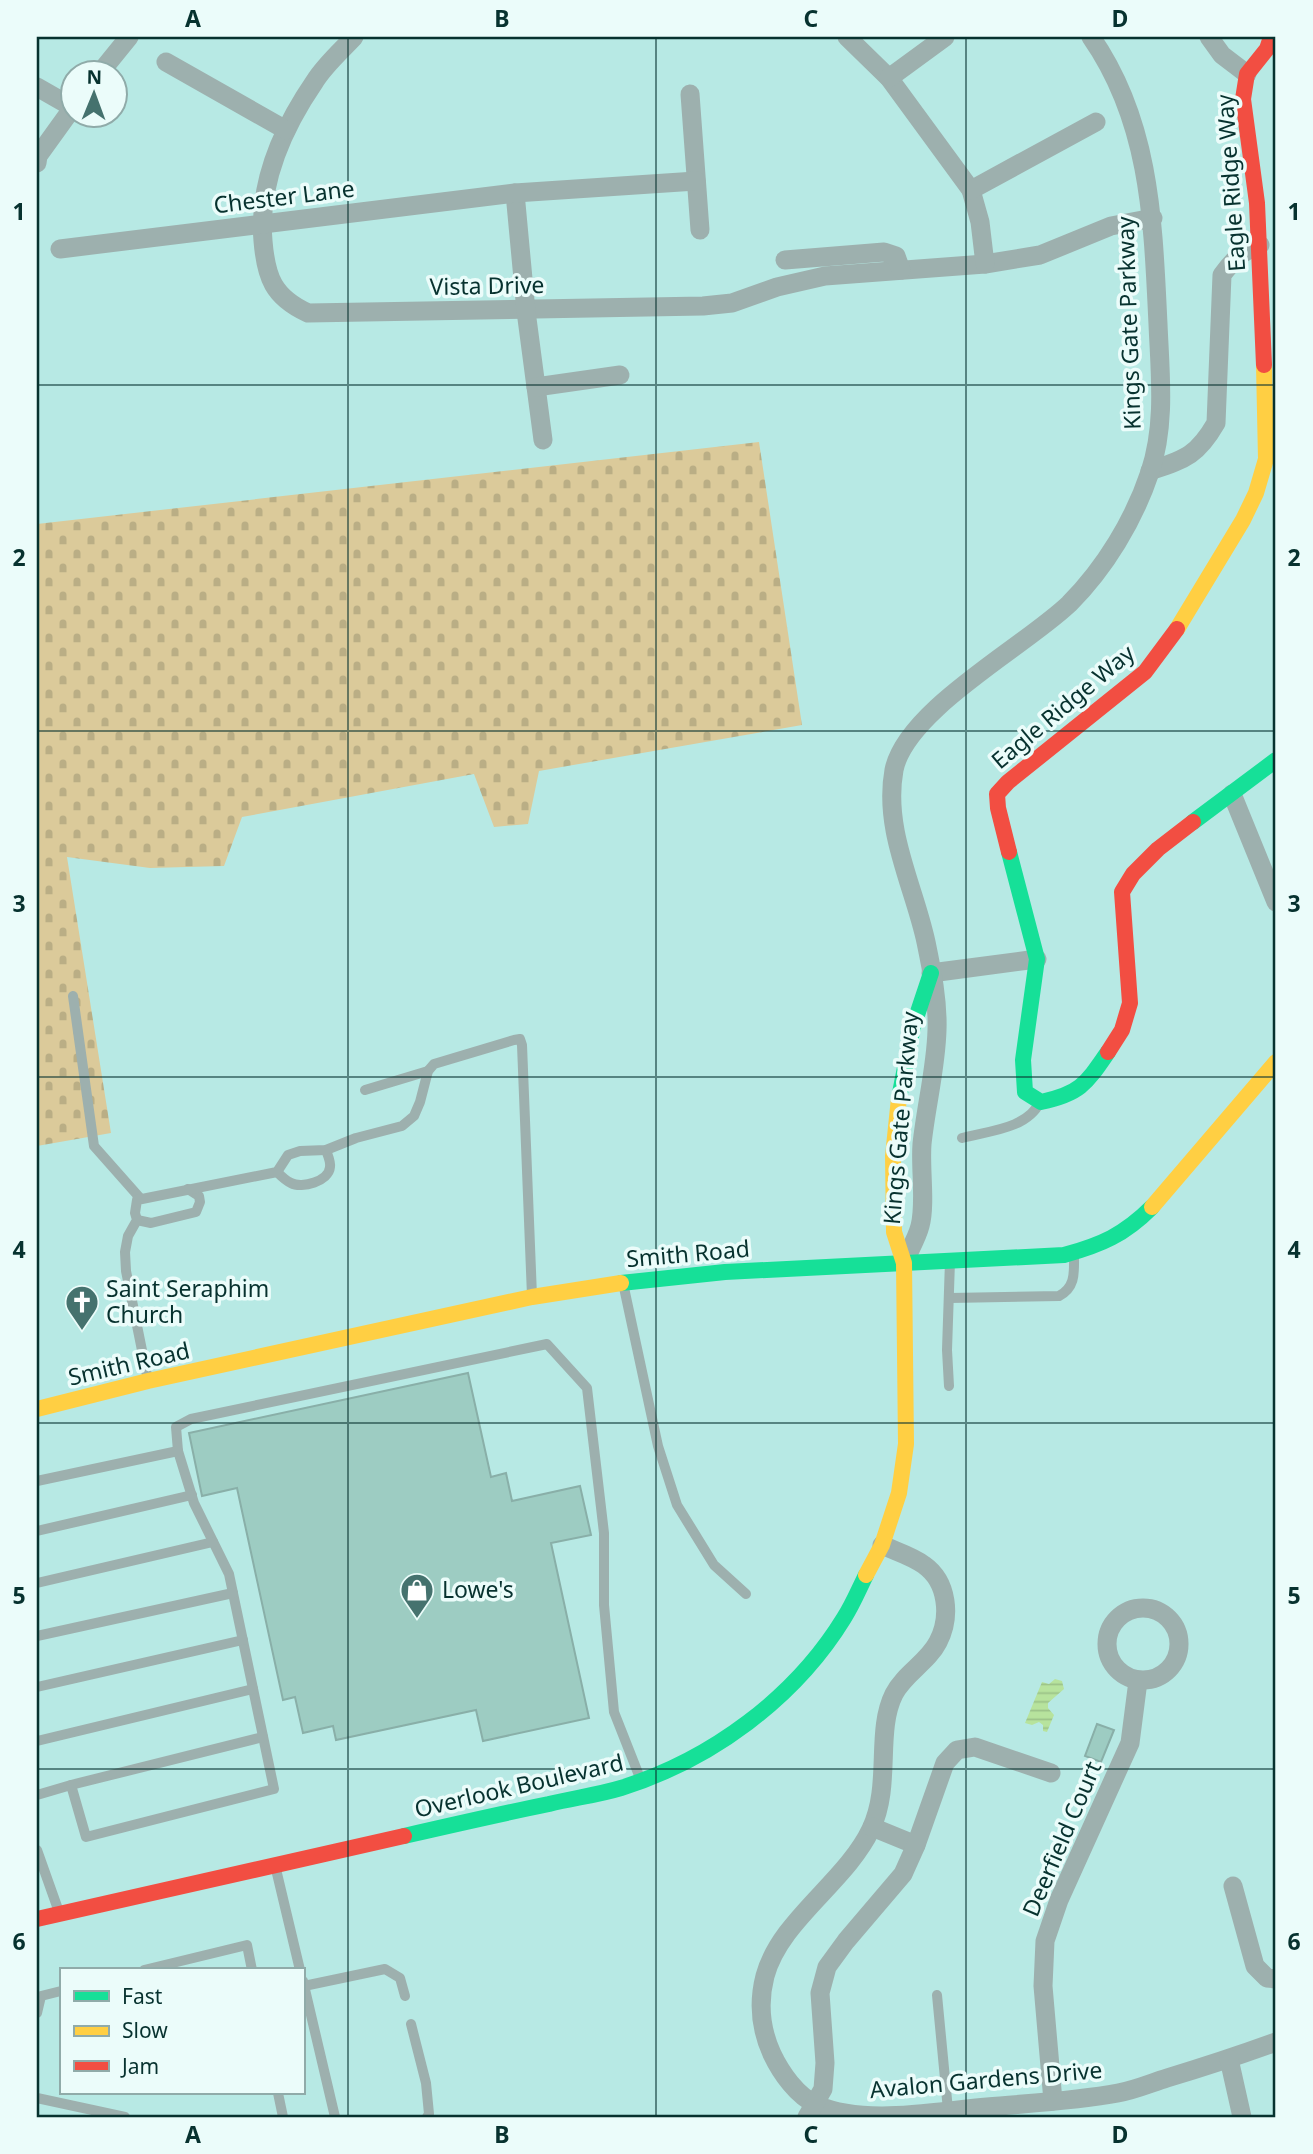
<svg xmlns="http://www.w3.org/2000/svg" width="1313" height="2154" font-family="'Noto Sans',sans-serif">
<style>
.cemetery{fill:url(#cemetery-stones)}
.water{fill:url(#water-rules)}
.building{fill:#9dccc2;stroke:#89afa8;stroke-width:2}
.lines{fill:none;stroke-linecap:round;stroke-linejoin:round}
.lane{stroke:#9db0ae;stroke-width:10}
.street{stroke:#9db0ae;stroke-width:19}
.fast{stroke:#16e098;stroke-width:16}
.slow{stroke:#ffcf43;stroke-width:16}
.jam{stroke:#f24e42;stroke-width:16}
.grid{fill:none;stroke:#07322f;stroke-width:2;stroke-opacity:0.55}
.labels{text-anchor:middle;stroke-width:7;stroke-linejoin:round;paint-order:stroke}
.street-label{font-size:23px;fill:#07322f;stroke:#ebfcfa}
.poi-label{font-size:23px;fill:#07322f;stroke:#ebfcfa;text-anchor:start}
.neatline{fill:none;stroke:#07322f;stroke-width:2.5}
.grid-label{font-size:23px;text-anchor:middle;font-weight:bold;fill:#07322f}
</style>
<defs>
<pattern id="cemetery-stones" width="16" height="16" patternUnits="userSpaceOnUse" patternTransform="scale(1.75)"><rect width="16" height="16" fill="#dbca9a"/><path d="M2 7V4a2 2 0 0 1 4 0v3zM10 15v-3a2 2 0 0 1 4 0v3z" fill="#baae85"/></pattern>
<pattern id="water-rules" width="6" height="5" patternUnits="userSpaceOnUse" patternTransform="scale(1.75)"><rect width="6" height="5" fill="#b7e39d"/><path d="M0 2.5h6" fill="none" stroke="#9cc388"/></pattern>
</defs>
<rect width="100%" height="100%" fill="#b7e9e4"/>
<polygon class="cemetery" points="759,442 802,725 539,771 528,824 494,827 474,774 242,817 224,866 150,868 67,857 111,1133 37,1146 37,524"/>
<polygon class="water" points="1055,1679 1062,1681 1064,1689 1048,1703 1048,1708 1054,1715 1047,1732 1043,1731 1043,1725 1039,1722 1032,1725 1025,1723 1042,1682 1049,1684"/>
<g class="building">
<polygon points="468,1373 491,1477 506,1473 512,1501 580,1486 591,1535 551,1543 589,1718 483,1741 476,1710 336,1740 333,1726 303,1733 295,1697 283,1700 237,1488 202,1496 189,1433"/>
<polygon points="1097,1724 1114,1730 1101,1762 1085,1756"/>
</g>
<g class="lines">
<g class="lane">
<polyline points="73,996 94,1146 140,1198"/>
<polyline points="365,1090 428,1071"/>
<path d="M 962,1138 C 988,1131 1027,1129 1040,1102"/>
<path d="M 277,1172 C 281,1176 286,1181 291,1183 C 302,1189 329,1181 330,1167 C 331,1162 328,1156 326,1150"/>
<polyline points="137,1220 151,1223 196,1212 200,1202 199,1196 188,1189"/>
<polyline points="623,1283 658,1446 677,1505 714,1565 746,1594"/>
<path d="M 950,1298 L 1059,1296 C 1076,1287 1074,1272 1074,1255"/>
<polyline points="148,1380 126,1271 125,1252 128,1236 137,1220 135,1213 137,1200 277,1172 288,1155 300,1151 326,1150 356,1138 402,1126 414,1116 420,1102 428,1071 434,1064 514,1040 520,1039 522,1045 532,1296"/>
<polyline points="949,1386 947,1350 950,1261"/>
<polyline points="178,1451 176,1427 191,1419 547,1344 587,1388 604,1533 604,1605 614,1712 640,1778"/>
<polyline points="37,1481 178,1451 194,1503 229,1574 274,1789 86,1837 71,1785 37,1795"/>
<polyline points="37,1531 192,1495"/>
<polyline points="37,1583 213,1542"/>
<polyline points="37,1636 233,1593"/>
<polyline points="37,1687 243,1640"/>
<polyline points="37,1741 253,1689"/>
<polyline points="71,1785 263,1737"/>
<polyline points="37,1850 59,1912"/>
<polyline points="275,1865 300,1970"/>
<polyline points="144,1970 247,1945 252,1970"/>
<polyline points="303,1981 335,2117"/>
<polyline points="304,1986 385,1969 400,1978 405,1996"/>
<polyline points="937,1995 948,2110"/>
<polyline points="37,2013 41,1996 61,1991"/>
<polyline points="411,2024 426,2083 429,2114 427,2117"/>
<polyline points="278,2093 283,2117"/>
<polyline points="37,2098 125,2117"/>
</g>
<g class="street">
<path d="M 354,37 C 341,51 325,65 315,81 C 282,129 258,183 263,241 C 266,277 273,297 308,313 L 703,306 L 732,303 L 777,287 L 825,276 L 985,264 L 1040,255 L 1111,226 L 1153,218"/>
<polyline points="847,37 889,78 971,190 980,222 985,264"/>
<polyline points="1209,37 1222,55 1247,74"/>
<polyline points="166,62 286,130"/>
<polyline points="99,74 129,37"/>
<polyline points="889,78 945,37"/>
<polyline points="37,87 72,107"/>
<polyline points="690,94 700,230"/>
<polyline points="37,163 38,156 74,106"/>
<polyline points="971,190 1096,122"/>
<polyline points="515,193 526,311 543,440"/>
<polyline points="60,249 515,193 696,181"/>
<polyline points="785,260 884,252 896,256 901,270"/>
<polyline points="536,387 620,375"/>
<path d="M 1150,471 C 1185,459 1197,456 1216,423 L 1222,275 C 1233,260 1242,251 1260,245"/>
<polyline points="1232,794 1276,902"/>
<polyline points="931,973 1037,959"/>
<path d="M 904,1263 C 909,1251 917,1238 920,1226 C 926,1204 920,1168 922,1144 C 926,1106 936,1068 937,1030 C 938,1001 932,971 926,942 C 914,886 883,830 894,770 C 906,710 1024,647 1069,604 C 1105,568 1134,520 1150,472 C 1166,424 1160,373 1158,324 C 1153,223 1151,123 1091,37"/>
<path d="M 882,1545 C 895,1551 912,1556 924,1565 C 948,1582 951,1617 938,1642 C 928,1662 904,1674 894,1694 C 875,1732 892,1785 871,1829 C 846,1882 780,1920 765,1976 C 758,2003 761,2030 772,2054 C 781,2073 797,2096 817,2105 C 864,2126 937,2111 987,2107 C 1031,2103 1075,2101 1118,2093 C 1135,2090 1151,2083 1167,2078 C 1204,2067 1240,2055 1276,2042"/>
<circle cx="1143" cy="1644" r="36"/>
<polyline points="872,1827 916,1845"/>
<polyline points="1233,1886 1255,1966 1267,1978 1276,1979"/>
<polyline points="1229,2059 1242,2117"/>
<polyline points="1053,2101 1043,1986 1045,1941 1059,1900 1130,1743 1138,1681"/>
<polyline points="807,2117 823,2089 825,2063 820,1993 827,1967 846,1941 903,1874 916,1845 945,1763 957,1750 975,1747 1051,1773"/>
</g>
<g class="fast">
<polyline points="1193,822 1276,760"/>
<path d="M 1009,852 L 1037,959 L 1023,1060 L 1025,1092 L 1041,1102 C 1080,1094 1086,1084 1108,1052"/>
<polyline points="899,1098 913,1027 931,973"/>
<path d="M 621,1283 L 725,1272 L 1064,1255 C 1101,1245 1124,1235 1152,1207"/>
<path d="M 404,1836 C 452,1825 500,1814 549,1804 C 573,1798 598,1795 621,1788 C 711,1760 795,1698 844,1618 C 853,1604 859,1589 866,1575"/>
</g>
<g class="slow">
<polyline points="1177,629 1243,520 1256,493 1266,459 1264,365"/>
<polyline points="1152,1207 1276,1062"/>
<polyline points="37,1409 148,1381 532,1297 621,1283"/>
<polyline points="866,1575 882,1545 899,1493 906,1444 904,1263 894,1232 893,1156 899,1098"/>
</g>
<g class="jam">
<polyline points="1264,365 1257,203 1243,99 1247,74 1267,49 1271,37"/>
<polyline points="1009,852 998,808 997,794 1008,782 1145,672 1177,629"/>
<polyline points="1108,1052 1122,1030 1130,1003 1122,892 1133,874 1158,849 1193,822"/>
<polyline points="37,1919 404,1836"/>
</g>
</g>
<path class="grid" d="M 348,37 L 348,2117M 656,37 L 656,2117M 966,37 L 966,2117M 37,385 L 1276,385M 37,731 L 1276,731M 37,1077 L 1276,1077M 37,1423 L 1276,1423M 37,1769 L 1276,1769"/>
<defs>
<symbol id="church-pin" viewBox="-11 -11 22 30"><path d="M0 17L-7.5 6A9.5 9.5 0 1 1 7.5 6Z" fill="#45726e" stroke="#ebfcfa"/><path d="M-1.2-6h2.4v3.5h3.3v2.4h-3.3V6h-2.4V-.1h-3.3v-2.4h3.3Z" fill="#fff"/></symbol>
<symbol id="shop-pin" viewBox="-11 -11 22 30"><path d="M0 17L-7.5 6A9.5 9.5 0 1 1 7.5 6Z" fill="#45726e" stroke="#ebfcfa"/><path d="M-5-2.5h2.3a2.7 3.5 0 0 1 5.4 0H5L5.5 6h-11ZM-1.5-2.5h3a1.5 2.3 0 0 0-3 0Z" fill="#fff"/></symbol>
</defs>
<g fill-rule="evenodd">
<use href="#church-pin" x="63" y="1283" width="38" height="52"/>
<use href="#shop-pin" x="398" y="1571" width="38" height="52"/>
</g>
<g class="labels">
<g class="street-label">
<text transform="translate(1231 183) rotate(-94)" y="8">Eagle Ridge Way</text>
<text transform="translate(284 197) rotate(-7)" y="8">Chester Lane</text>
<text transform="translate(487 286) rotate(-1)" y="8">Vista Drive</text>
<text transform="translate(1129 323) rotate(-92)" y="8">Kings Gate Parkway</text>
<text transform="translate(1063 707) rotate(-40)" y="8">Eagle Ridge Way</text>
<text transform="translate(901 1118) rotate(-85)" y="8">Kings Gate Parkway</text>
<text transform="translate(688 1254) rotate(-5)" y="8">Smith Road</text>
<text transform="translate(129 1364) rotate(-13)" y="8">Smith Road</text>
<text transform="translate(519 1786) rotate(-13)" y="8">Overlook Boulevard</text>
<text transform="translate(1062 1839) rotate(-67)" y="8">Deerfield Court</text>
<text transform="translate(986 2080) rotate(-5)" y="8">Avalon Gardens Drive</text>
</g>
<g class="poi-label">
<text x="106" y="1297">Saint Seraphim<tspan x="106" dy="26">Church</tspan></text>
<text x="442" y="1598">Lowe's</text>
</g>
</g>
<rect width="1313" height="2154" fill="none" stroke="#ebfcfa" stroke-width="77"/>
<rect x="60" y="1968" width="245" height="126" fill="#ebfcfa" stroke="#90aba9" stroke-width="2"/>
<rect x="74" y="1991" width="35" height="10" fill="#16e098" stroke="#90aba9" stroke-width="2"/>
<text x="122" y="2004" font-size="21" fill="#07322f">Fast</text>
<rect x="74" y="2026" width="35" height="10" fill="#ffcf43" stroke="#90aba9" stroke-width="2"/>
<text x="122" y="2038" font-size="21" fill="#07322f">Slow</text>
<rect x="74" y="2061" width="35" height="10" fill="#f24e42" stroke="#90aba9" stroke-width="2"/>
<text x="122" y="2074" font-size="21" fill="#07322f">Jam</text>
<g transform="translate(94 94) rotate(1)"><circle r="33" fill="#ebfcfa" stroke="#90aba9" stroke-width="2"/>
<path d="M0-5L12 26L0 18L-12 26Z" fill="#45726e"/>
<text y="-10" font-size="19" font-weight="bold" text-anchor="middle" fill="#07322f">N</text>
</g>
<rect x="38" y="38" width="1236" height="2078" class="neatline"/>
<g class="grid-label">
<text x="193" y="27">A</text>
<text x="502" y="27">B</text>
<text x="811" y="27">C</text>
<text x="1120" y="27">D</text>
<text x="19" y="220">1</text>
<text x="1294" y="220">1</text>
<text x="19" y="566">2</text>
<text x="1294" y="566">2</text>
<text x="19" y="912">3</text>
<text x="1294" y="912">3</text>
<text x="19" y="1258">4</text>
<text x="1294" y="1258">4</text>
<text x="19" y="1604">5</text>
<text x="1294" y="1604">5</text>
<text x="19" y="1950">6</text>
<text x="1294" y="1950">6</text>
<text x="193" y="2143">A</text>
<text x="502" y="2143">B</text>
<text x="811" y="2143">C</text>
<text x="1120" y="2143">D</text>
</g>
</svg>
